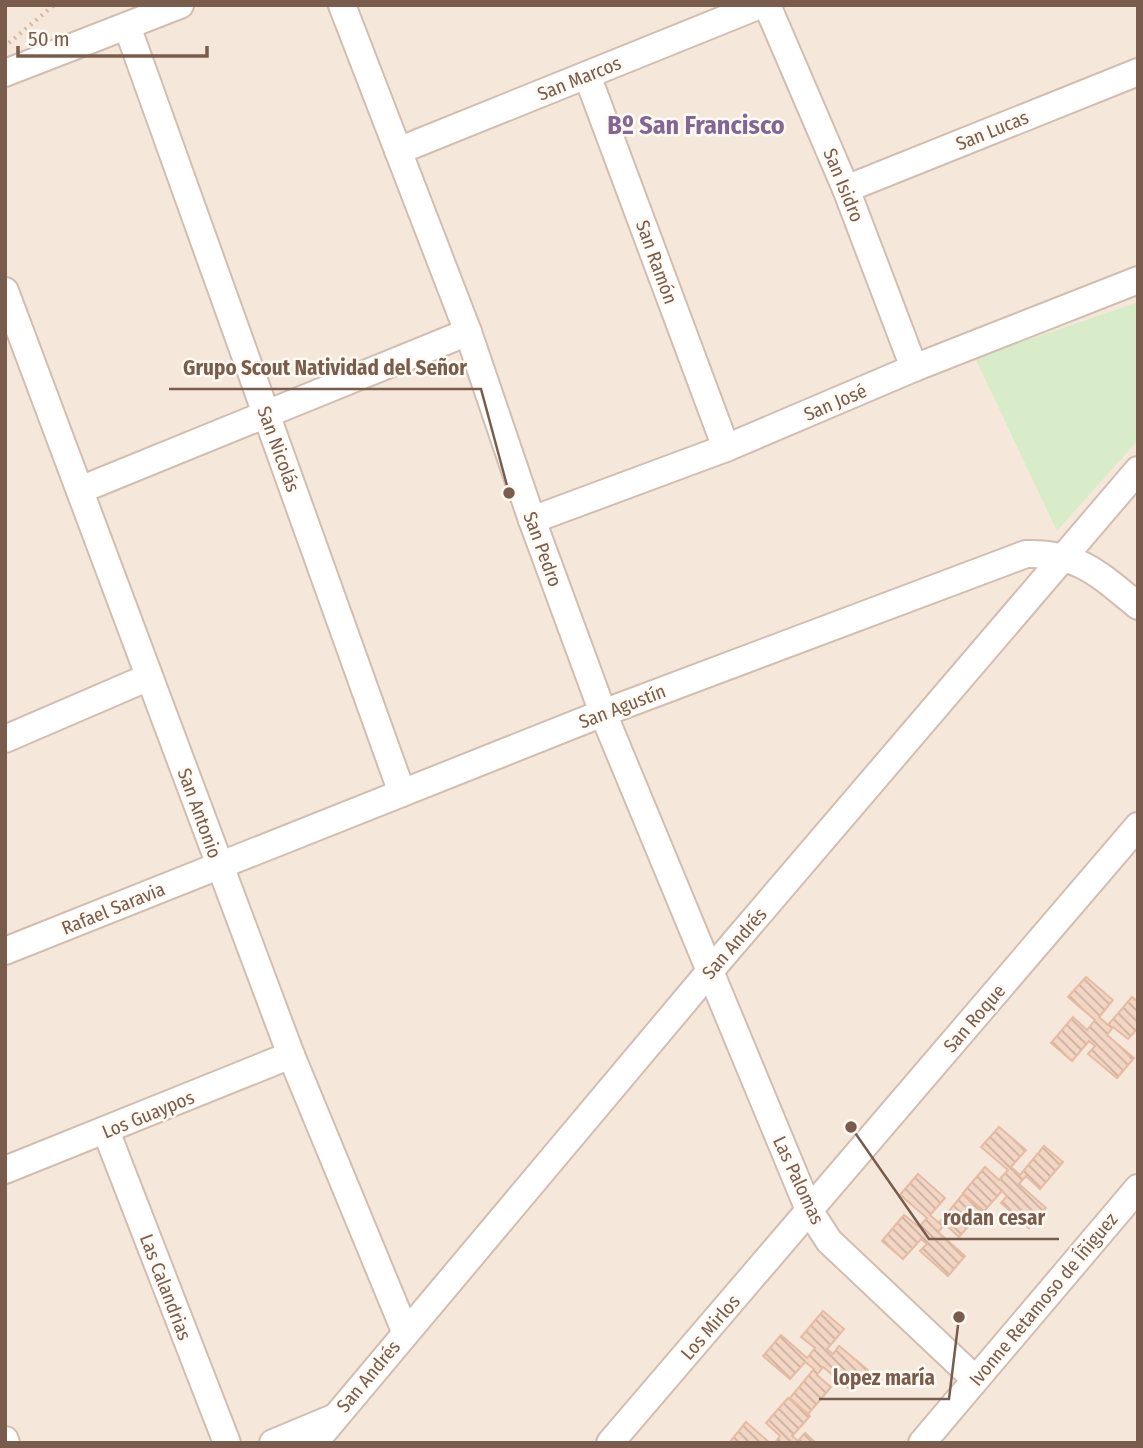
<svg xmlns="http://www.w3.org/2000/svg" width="1143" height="1448" font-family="'Fira Sans Condensed',sans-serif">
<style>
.residential{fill:#f5e8da}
.green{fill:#d8ecc9}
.building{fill:url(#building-back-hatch);stroke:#e6bba3;stroke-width:2}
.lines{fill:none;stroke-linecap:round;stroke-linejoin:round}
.street-casing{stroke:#d1beb0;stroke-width:30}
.path{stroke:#d9b8a5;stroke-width:4.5;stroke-dasharray:2 5;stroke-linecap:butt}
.street{stroke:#fff;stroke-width:26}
.labels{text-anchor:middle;stroke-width:5;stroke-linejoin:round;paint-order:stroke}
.street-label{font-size:19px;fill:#7a5c4d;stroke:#fffaf3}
.district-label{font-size:26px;font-weight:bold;fill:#846695;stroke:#fffaf3}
.leader{fill:none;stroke:#7a5c4d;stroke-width:2.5}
.callout-dot{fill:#7a5c4d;stroke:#fffaf3;stroke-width:2.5}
.callout-label{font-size:21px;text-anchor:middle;font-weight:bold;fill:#7a5c4d;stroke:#fffaf3;stroke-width:5;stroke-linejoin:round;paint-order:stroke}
</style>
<defs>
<pattern id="building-back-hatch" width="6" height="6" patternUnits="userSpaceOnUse" patternTransform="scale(1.75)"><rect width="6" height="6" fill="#f3d5c3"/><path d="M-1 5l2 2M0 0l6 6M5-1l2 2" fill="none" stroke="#cab0a1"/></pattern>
</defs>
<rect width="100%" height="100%" fill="#fdf6ec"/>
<rect class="residential" x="5" y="5" width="1133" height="1438"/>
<polygon class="green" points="1138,302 1138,440 1057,531 975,358"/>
<g class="building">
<polygon points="1086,977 1113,1000 1099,1017 1108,1025 1132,997 1138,1002 1138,1028 1128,1039 1113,1027 1107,1035 1134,1058 1117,1078 1088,1054 1095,1046 1089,1041 1072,1061 1051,1043 1073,1017 1087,1030 1095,1020 1068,997"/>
<polygon points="999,1127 1026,1150 1011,1167 1020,1175 1044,1146 1063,1162 1040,1189 1026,1176 1019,1184 1046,1208 1029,1228 1001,1203 1007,1196 1002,1191 984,1211 963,1193 985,1167 999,1180 1008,1170 981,1147"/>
<polygon points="918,1174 945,1198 930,1215 939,1223 963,1194 982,1210 959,1237 945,1224 938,1232 965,1256 948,1276 920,1251 927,1244 921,1239 903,1259 882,1241 904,1215 919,1227 927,1218 900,1195"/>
<polygon points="823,1311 844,1329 827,1349 833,1354 839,1346 868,1370 851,1390 823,1367 817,1375 831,1387 808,1414 790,1398 814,1369 805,1362 790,1379 763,1356 781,1335 807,1358 815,1348 801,1337"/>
<polygon points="788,1398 810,1416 792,1436 798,1441 805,1433 816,1443 775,1443 780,1436 766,1423"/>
<polygon points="746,1422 770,1443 729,1443"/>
</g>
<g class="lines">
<defs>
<g id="street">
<polyline points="342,5 468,332 532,520 603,713 809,1210 829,1241 975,1379"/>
<polyline points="767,5 846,189 914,368"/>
<polyline points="127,26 402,793"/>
<polyline points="5,73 180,5"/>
<polyline points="587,75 726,448"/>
<polyline points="398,151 760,5"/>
<polyline points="846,189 1138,72"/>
<polyline points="5,291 291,1055 405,1331"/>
<polyline points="80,490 468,332"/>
<polyline points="532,520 726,448 914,368 1138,280"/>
<polyline points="5,739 149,677"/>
<path d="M 5,951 L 603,713 L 1026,554 C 1078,552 1100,575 1138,606"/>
<polyline points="106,1131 227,1443"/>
<polyline points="5,1170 291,1055"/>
<polyline points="5,1440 6,1443"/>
<polyline points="273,1443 333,1418"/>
<polyline points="314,1443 710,971 1138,470"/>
<polyline points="610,1443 1138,826"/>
<polyline points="922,1443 1138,1188"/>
</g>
</defs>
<use href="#street" class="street-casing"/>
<polyline class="path" points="9,43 54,5"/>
<use href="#street" class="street"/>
</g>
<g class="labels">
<g class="street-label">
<text transform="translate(579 78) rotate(-22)" y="7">San Marcos</text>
<text transform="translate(992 130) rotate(-22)" y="7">San Lucas</text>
<text transform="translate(844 185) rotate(68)" y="7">San Isidro</text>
<text transform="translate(657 262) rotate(70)" y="7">San Ramón</text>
<text transform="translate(835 402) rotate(-23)" y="7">San José</text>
<text transform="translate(279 449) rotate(70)" y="7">San Nicolás</text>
<text transform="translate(543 549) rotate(70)" y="7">San Pedro</text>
<text transform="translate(622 706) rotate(-21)" y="7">San Agustín</text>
<text transform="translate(200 813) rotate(70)" y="7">San Antonio</text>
<text transform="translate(113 908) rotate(-22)" y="7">Rafael Saravia</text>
<text transform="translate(734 943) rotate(-49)" y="7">San Andrés</text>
<text transform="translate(974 1018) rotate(-49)" y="7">San Roque</text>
<text transform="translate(148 1114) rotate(-22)" y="7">Los Guaypos</text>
<text transform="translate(799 1180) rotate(65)" y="7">Las Palomas</text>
<text transform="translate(166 1287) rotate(69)" y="7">Las Calandrias</text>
<text transform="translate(1043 1299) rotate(-50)" y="7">Ivonne Retamoso de Íñiguez</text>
<text transform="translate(710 1327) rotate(-49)" y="7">Los Mirlos</text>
<text transform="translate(368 1376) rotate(-50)" y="7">San Andrés</text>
</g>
<g class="district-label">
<text x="696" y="134">Bº San Francisco</text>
</g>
</g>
<path class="leader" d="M509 493L481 389H169M851 1127L929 1239H1059M959 1317L949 1399H819"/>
<g class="callout-dot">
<circle cx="509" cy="493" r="7"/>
<circle cx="851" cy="1127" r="7"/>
<circle cx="959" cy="1317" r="7"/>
</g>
<g class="callout-label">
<text x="325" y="375">Grupo Scout Natividad del Señor</text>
<text x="994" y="1225">rodan cesar</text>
<text x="884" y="1385">lopez maría</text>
</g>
<rect width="1143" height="1448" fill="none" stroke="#7a5c4d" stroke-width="14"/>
<path d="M18 46v10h189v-10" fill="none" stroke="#7a5c4d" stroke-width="3.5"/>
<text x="28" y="46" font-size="21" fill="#7a5c4d" stroke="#fffaf3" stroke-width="5" paint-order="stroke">50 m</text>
</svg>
